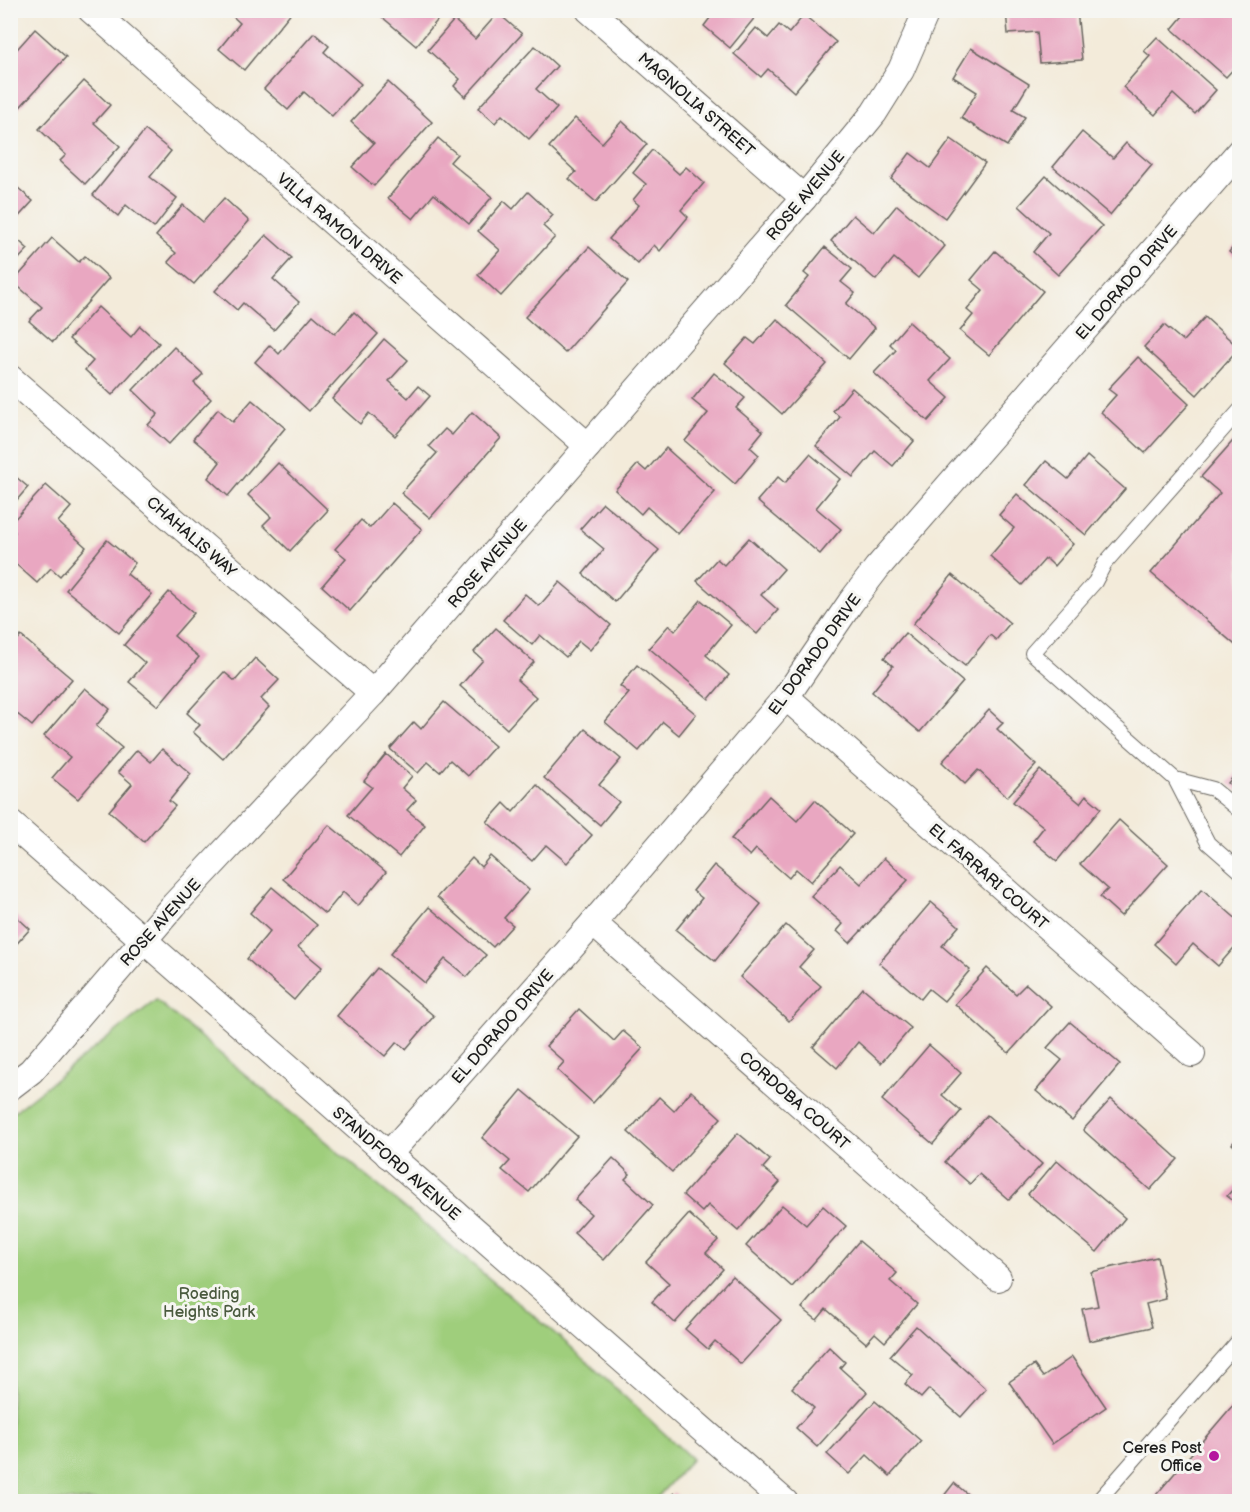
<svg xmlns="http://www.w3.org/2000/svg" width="1250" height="1512" font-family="'Balsamiq Sans',sans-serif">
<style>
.green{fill:#9fce7c;stroke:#5e754c;stroke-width:1.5}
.building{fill:#e9a7c1}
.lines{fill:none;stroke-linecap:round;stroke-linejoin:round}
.service-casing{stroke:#67645e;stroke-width:16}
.minor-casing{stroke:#67645e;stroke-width:28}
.service{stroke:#fff;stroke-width:14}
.minor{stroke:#fff;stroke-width:26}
.poi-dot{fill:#b5179e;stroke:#f6f6f2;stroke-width:2}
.labels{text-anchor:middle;stroke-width:6;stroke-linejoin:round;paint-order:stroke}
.street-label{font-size:16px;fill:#1c1c1c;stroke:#f6f6f2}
.park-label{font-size:16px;fill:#4a5a3e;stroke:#f6f6f2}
.poi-label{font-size:16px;fill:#1c1c1c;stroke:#f6f6f2;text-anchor:end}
</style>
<rect width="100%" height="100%" fill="#f6f6f2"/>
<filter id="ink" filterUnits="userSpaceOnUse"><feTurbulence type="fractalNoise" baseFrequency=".0167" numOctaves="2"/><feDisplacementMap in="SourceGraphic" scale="12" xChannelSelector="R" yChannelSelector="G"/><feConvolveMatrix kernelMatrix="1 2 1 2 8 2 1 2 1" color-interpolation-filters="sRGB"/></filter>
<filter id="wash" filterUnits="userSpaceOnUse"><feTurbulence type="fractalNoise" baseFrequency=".008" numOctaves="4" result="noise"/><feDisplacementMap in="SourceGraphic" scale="24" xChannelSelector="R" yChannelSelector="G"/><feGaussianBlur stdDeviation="1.35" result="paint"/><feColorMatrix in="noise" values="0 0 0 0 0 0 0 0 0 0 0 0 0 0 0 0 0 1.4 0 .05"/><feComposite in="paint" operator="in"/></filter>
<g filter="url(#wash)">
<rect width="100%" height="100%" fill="#f3ebda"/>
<polygon class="green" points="156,1000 570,1346 692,1459 654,1501 11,1501 11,1114"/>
<g id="blocks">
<g class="building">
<polygon points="226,10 293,10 244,70 219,49 240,23"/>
<polygon points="374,10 446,10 416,46"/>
<polygon points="716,10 761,10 730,48 704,26"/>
<polygon points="1006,10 1077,10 1082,60 1040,63 1037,32 1008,34"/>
<polygon points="1188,10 1240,10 1240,62 1226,77 1172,29"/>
<polygon points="498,13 522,34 465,97 454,86 460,79 428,50 454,20 475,39"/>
<polygon points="804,15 836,42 794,92 768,69 761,77 734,54 756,28 768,38 779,25 789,33"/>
<polygon points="35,29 66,57 10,118 10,57"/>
<polygon points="314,33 329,46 324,52 361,84 332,116 304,92 288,110 264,89"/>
<polygon points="1157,37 1216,90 1195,114 1173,94 1155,115 1123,87 1150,56 1144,51"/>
<polygon points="535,46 557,66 536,89 557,108 529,139 502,115 495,123 478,108"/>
<polygon points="971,48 1029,84 1013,110 1025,117 1007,146 961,118 977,92 953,77"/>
<polygon points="84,81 110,105 94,123 120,146 85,184 60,161 66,155 39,129"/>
<polygon points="388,82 432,122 374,186 352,167 374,143 351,122"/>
<polygon points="575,118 602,143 622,121 647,144 596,202 569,179 576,172 549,147"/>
<polygon points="145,130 171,151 150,177 177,198 154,228 126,205 118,216 93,195"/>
<polygon points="1082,132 1113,158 1126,143 1152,165 1110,215 1053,167"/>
<polygon points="438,138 457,154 450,162 492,197 469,224 434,194 413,219 388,198"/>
<polygon points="951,139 985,163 945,218 891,179 910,153 930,168"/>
<polygon points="652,150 679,174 686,167 704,183 681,210 688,217 660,251 654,245 638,264 609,239 639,205 633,200 646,184 633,173"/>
<polygon points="1046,176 1102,226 1058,275 1033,252 1049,233 1019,206"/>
<polygon points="10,181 33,201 10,226"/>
<polygon points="528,192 553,215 543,226 555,237 501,296 478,275 500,250 478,231 504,201 513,209"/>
<polygon points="224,198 249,221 194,284 168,262 176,253 156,236 183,205 203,222"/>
<polygon points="897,205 945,246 918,278 894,258 876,280 831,241 853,215 874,233"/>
<polygon points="10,233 28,249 10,268"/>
<polygon points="266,235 292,258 273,279 299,302 274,330 243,303 237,310 215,291"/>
<polygon points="52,238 79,262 85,256 109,278 53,342 29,321 42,307 13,282"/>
<polygon points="1240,239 1240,261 1229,252"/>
<polygon points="589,247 628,282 565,353 525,317"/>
<polygon points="825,247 852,269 841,282 855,293 846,304 875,328 849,359 786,305 809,277 804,273"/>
<polygon points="995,251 1043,291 989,355 960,331 973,315 967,310 983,290 971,280"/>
<polygon points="98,307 131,337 140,326 159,343 112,395 85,370 93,361 69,339"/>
<polygon points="354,312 378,334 309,411 255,362 270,345 279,354 313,315 335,334"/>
<polygon points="1205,317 1239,348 1197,395 1144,347 1164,325 1183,341"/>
<polygon points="777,319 827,364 782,414 725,363 747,338 755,344"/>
<polygon points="909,322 950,359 930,381 949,398 928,421 874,373 896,350 890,344"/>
<polygon points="384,339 408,360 389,381 408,398 418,386 430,396 395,436 369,413 360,424 332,399"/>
<polygon points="174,347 203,374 194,383 211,399 169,444 148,425 158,414 133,390"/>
<polygon points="1138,357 1189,404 1145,453 1101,412 1116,395 1108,389"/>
<polygon points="714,373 745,398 736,408 763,431 750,447 759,455 735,484 685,441 708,413 692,400"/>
<polygon points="852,388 914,441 893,466 875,451 853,477 816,446 840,417 833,411"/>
<polygon points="252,400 285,428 228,496 208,478 220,462 193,439 218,409 233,422"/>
<polygon points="472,412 501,438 430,518 401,493 437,453 429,446 445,429 452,435"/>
<polygon points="1240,433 1240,649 1151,573 1220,493 1201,477"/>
<polygon points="666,448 715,492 678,534 647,507 641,514 615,490 638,464 646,471"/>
<polygon points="810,454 840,479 816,508 841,529 820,554 757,501 778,477 785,483"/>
<polygon points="1087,456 1125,489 1086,535 1026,485 1046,461 1068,479"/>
<polygon points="278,463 328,510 290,551 263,525 271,517 248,495"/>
<polygon points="10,472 28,487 10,508"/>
<polygon points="46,485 71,507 58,522 86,547 60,576 51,568 37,583 10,559 10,537 15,532 10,528 10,524"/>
<polygon points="1017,494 1073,544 1054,566 1046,558 1022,585 990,556 1014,528 999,515"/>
<polygon points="392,503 422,529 350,611 322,586 346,558 335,549 361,520 370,528"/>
<polygon points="603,503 659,550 615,602 583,574 604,549 580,529"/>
<polygon points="749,538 784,569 761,595 778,610 757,634 697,581 717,559 724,565"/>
<polygon points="107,540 135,563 127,574 152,594 119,633 66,590"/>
<polygon points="952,575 1010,623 996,640 990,635 965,666 913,624"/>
<polygon points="560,582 611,625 590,650 579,641 566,657 540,635 532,645 503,620 525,594 539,606"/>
<polygon points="169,592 194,613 174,636 199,657 158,706 129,682 145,663 124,645"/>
<polygon points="701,600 731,625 706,655 729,675 709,699 649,648 669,625 675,631"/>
<polygon points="496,628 534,662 517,680 536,697 507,729 460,686 483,660 474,652"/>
<polygon points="905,633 963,682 920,732 872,692 893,666 884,658"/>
<polygon points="21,636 72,679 32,726 10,708 10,648"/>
<polygon points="255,658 279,680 261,699 269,707 223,759 193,732 200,725 187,713 224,672 235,681"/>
<polygon points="637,665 696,714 679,735 663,722 639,751 605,722 629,693 620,686"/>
<polygon points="85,688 110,709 96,726 122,748 78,799 52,778 70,757 44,736"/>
<polygon points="444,702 495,746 468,776 450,760 440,772 428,762 418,773 390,749 414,722 421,729"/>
<polygon points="989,710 1003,723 997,729 1036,765 1007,797 978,770 965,784 942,762"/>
<polygon points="585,729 621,759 599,785 619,802 600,825 544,778"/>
<polygon points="162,749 191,774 169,801 175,806 144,842 109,811 132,784 118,772 137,750 151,762"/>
<polygon points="386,754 412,776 402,788 416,800 407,810 425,825 399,857 348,815 372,787 364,781"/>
<polygon points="1240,769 1240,793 1228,783"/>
<polygon points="1040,770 1080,803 1086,795 1101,808 1057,861 1033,841 1044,827 1013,802"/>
<polygon points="537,785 592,835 567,863 546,845 532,861 487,822 504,803 513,812"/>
<polygon points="769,796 797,821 815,800 853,834 811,882 796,869 789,878 756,849 750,856 731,839"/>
<polygon points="1119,820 1168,864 1121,916 1100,897 1108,889 1080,864"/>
<polygon points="329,825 386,872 358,906 343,892 325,914 283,879"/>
<polygon points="490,856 529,890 504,918 513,925 493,947 437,897 472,858 481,867"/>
<polygon points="884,858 908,880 850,943 837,931 843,924 811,896 840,865 861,884"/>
<polygon points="714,865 761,904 715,961 676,930 702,898 693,891"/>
<polygon points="272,887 317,925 298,947 322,967 294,1000 247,959 270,931 250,913"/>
<polygon points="1202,889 1240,922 1240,941 1218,966 1193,944 1176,964 1154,944"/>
<polygon points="931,902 959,926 942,946 970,970 944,1001 929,989 921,999 879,963"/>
<polygon points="429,907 486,955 467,977 445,959 425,983 390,954"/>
<polygon points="10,911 30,929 10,951"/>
<polygon points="786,925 814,950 799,967 821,986 789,1021 740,977"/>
<polygon points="377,968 434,1016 406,1049 397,1042 385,1056 337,1016"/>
<polygon points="987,968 1016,994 1026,984 1051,1006 1009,1053 955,1004"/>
<polygon points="863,988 911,1028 881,1063 858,1042 837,1068 813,1047"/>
<polygon points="579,1009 614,1041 623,1031 643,1048 593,1103 557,1070 564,1062 546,1046"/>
<polygon points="1070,1022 1120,1064 1072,1121 1036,1091 1062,1060 1047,1048"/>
<polygon points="929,1045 961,1073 942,1095 961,1111 933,1144 882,1100"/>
<polygon points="522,1090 577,1136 529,1192 502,1170 510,1161 482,1138"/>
<polygon points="691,1091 721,1118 672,1172 628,1132 659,1097 674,1111"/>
<polygon points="1111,1099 1178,1159 1150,1190 1083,1130"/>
<polygon points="987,1115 1042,1164 1009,1200 979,1174 970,1184 945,1162"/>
<polygon points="738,1133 770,1160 763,1168 780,1182 738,1231 708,1205 702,1212 683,1195"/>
<polygon points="1240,1135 1240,1151 1232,1144"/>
<polygon points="613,1158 630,1174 625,1179 653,1205 604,1260 574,1233 591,1214 575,1200"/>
<polygon points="1057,1160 1125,1218 1097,1252 1028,1194"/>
<polygon points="1240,1181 1240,1206 1227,1196"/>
<polygon points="782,1205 806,1225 823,1206 846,1226 792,1287 746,1246"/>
<polygon points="689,1214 718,1240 706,1253 723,1269 675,1323 652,1302 669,1283 646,1262"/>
<polygon points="859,1241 897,1273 890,1281 917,1304 885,1342 875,1333 866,1343 826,1309 817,1320 802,1308"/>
<polygon points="1157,1257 1166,1299 1146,1304 1152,1327 1089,1341 1082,1309 1098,1306 1091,1272"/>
<polygon points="732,1276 781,1320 741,1364 715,1341 708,1349 685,1329"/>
<polygon points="916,1326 986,1389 961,1417 929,1389 921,1398 905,1384 913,1375 890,1356"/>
<polygon points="829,1347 845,1362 840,1368 867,1392 817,1447 796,1428 814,1408 792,1388"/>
<polygon points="1072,1357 1106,1407 1052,1444 1009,1382 1034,1365 1043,1377"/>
<polygon points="875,1401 921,1441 890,1476 867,1455 849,1474 827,1454"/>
<polygon points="1233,1405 1240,1410 1240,1502 1150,1502"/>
<polygon points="954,1483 977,1502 939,1502"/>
<polygon points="674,1493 684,1502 666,1502"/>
</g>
</g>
</g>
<g filter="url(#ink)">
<use href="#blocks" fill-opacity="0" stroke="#67645e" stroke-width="1.5"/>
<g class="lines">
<defs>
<g id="service">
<polyline points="1240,410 1105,563 1095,582 1032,653 1175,779 1208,843 1240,871"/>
<polyline points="1175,779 1213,789 1240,811"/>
<polyline points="1097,1502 1240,1339"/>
</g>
<g id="minor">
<polyline points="91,10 588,446"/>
<polyline points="589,10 804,198"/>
<polyline points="10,378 373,693"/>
<polyline points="786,697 1192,1054"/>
<polyline points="10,823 785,1502"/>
<polyline points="593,923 998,1278"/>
<polyline points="10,1087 31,1071 174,905 373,693 804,198 874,113 901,70 927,10"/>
<polyline points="388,1155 593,923 786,697 851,602 877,568 1240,151"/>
</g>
</defs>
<use href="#service" class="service-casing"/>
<use href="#minor" class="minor-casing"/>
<use href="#service" class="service"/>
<use href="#minor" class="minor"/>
</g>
</g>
<circle class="poi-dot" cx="1214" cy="1456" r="6"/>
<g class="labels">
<g class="street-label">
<text transform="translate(697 104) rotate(41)" y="6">MAGNOLIA STREET</text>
<text transform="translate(805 195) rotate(-50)" y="6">ROSE AVENUE</text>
<text transform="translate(340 228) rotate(41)" y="6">VILLA RAMON DRIVE</text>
<text transform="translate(1126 282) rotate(-49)" y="6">EL DORADO DRIVE</text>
<text transform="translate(192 536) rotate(41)" y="6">CHAHALIS WAY</text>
<text transform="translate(487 563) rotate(-49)" y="6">ROSE AVENUE</text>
<text transform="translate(814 654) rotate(-54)" y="6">EL DORADO DRIVE</text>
<text transform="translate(989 876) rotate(41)" y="6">EL FARRARI COURT</text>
<text transform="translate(160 922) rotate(-48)" y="6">ROSE AVENUE</text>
<text transform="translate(502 1026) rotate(-49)" y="6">EL DORADO DRIVE</text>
<text transform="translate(795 1100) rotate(41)" y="6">CORDOBA COURT</text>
<text transform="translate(397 1163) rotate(41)" y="6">STANDFORD AVENUE</text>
</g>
<g class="park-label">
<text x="209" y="1299">Roeding<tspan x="209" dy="18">Heights Park</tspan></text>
</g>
<g class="poi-label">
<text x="1202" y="1453">Ceres Post<tspan x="1202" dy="18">Office</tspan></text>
</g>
</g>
<rect width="1250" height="1512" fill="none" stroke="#f6f6f2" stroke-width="36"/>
</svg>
